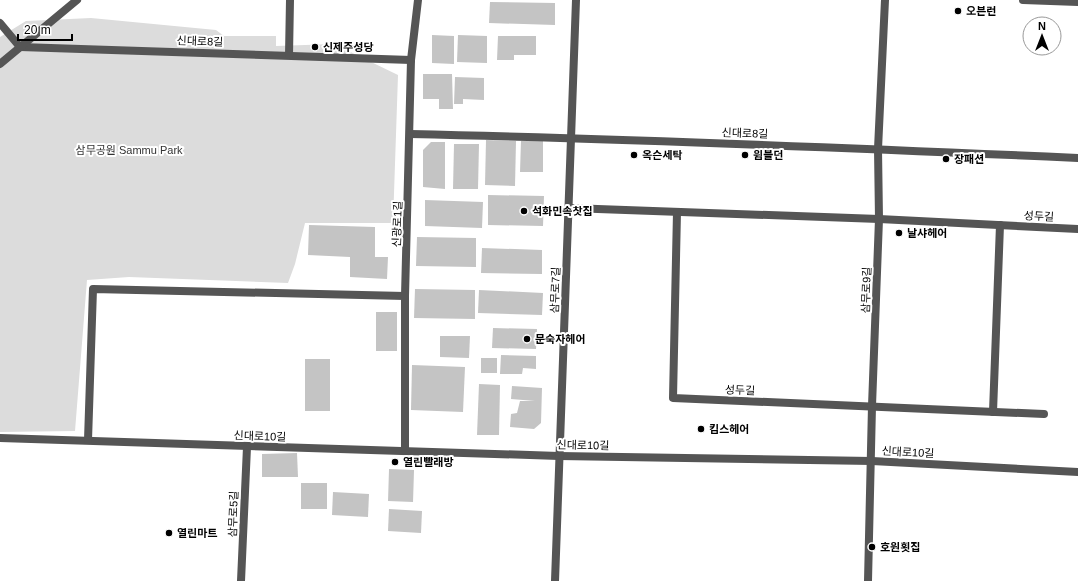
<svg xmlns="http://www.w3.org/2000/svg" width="1078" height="581" font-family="Helvetica,'Noto Sans KR',sans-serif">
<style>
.green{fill:#dcdcdc}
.building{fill:#c4c4c4}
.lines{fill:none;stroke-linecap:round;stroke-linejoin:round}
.street{stroke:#555;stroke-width:8}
.poi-dot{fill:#000;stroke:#fff;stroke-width:1.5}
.labels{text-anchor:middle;stroke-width:4;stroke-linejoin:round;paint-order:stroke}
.poi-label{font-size:11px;font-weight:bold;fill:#000;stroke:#fff;text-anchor:start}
.street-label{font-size:11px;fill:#000;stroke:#fff}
.park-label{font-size:11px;fill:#333;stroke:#fff}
</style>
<rect width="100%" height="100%" fill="#fff"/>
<polygon class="green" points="91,18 216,30 224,36 276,36 276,46 334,44 398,75 393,223 305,223 295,264 288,283 129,277 87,280 75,431 0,432 0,37 26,21"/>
<g class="building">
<polygon points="490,2 555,3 555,25 489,23"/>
<polygon points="432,35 454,36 454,64 432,63"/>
<polygon points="458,35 487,36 487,63 457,62"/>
<polygon points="498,36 536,36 536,55 514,55 514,60 497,60"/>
<polygon points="423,74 452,74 453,109 439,109 439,99 423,99"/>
<polygon points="455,77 484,78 484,100 463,99 463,104 454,104"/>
<polygon points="486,140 516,141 515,186 485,185"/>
<polygon points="521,141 543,141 543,172 520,172"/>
<polygon points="431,142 445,142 445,189 423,187 423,150"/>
<polygon points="454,144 479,144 478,189 453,189"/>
<polygon points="488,195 544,196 543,226 488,225"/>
<polygon points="425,200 483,202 482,228 425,226"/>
<polygon points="309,225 375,227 375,257 388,257 387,279 350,277 350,257 308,255"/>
<polygon points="417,237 476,238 476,267 416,266"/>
<polygon points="482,248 542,250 542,274 481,273"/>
<polygon points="415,289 475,290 475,319 414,318"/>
<polygon points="479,290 543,293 542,315 478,313"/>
<rect x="376" y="312" width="21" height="39"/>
<polygon points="493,328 537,329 536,349 492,348"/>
<polygon points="440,336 470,336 469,358 440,357"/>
<polygon points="501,355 536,356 536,369 523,368 522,374 500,374"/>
<rect x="481" y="358" width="16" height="15"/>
<rect x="305" y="359" width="25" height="52"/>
<polygon points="412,365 465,367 463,412 411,410"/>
<polygon points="479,384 500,385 499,435 477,435"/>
<polygon points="512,386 542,388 541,423 534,429 510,427 511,414 517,413 520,401 535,401 511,399"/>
<polygon points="297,453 298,477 262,477 262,454"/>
<polygon points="389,469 414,470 413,502 388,501"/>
<rect x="301" y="483" width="26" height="26"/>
<polygon points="333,492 369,494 368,517 332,515"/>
<polygon points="389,509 422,511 421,533 388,531"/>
</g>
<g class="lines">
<g class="street">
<polyline points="1023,0 1078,2"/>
<polyline points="0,23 20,47 411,60"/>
<polyline points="289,55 290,0"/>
<polyline points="0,64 77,0"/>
<path d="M 410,134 C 633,139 855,148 1078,158"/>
<polyline points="570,208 879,219 1078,229"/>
<polyline points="677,212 673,398 1044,414"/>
<polyline points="993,412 1000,225"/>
<polyline points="0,438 559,456 872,461 1078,472"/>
<polyline points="88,440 93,289 405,296"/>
<polyline points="405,450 405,296 411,60 418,0"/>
<polyline points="241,581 247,447"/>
<polyline points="555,581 576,0"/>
<polyline points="868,581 872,406 879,219 878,149 885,0"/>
</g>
</g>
<g class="poi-dot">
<circle cx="958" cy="11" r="4"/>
<circle cx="315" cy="47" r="4"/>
<circle cx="634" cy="155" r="4"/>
<circle cx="745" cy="155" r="4"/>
<circle cx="946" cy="159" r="4"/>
<circle cx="524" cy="211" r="4"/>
<circle cx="899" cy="233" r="4"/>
<circle cx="527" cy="339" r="4"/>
<circle cx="701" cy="429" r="4"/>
<circle cx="395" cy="462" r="4"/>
<circle cx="169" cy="533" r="4"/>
<circle cx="872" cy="547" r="4"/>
</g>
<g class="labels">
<g class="poi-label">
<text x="966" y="15">오븐런</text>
<text x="323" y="51">신제주성당</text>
<text x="642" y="159">옥슨세탁</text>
<text x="753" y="159">윔블던</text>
<text x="954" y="163">장패션</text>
<text x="532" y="215">석화민속찻집</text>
<text x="907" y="237">날샤헤어</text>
<text x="535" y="343">문숙자헤어</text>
<text x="709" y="433">킴스헤어</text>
<text x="403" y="466">열린빨래방</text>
<text x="177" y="537">열린마트</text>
<text x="880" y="551">호원횟집</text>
</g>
<g class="street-label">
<text transform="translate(200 41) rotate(2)" y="4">신대로8길</text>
<text transform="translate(745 133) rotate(2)" y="4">신대로8길</text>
<text transform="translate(1039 216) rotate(3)" y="4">성두길</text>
<text transform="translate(397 224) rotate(-88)" y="4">신광로1길</text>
<text transform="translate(555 290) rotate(-88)" y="4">삼무로7길</text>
<text transform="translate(866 290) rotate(-88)" y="4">삼무로9길</text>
<text transform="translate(740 390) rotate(2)" y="4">성두길</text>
<text transform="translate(260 436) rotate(2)" y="4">신대로10길</text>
<text transform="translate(583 445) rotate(1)" y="4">신대로10길</text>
<text transform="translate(908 452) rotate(3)" y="4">신대로10길</text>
<text transform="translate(233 514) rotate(-88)" y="4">삼무로5길</text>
</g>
<g class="park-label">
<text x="129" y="154">삼무공원 Sammu Park</text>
</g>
</g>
<g transform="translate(1042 36)"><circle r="19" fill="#ffffff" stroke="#999999"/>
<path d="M0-3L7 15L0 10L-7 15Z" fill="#000000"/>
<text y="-6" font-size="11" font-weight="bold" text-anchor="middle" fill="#000000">N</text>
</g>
<path d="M18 34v6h54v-6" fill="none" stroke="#000000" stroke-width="2"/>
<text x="24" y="34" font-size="12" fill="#000000" stroke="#ffffff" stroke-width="3" paint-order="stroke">20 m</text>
</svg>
